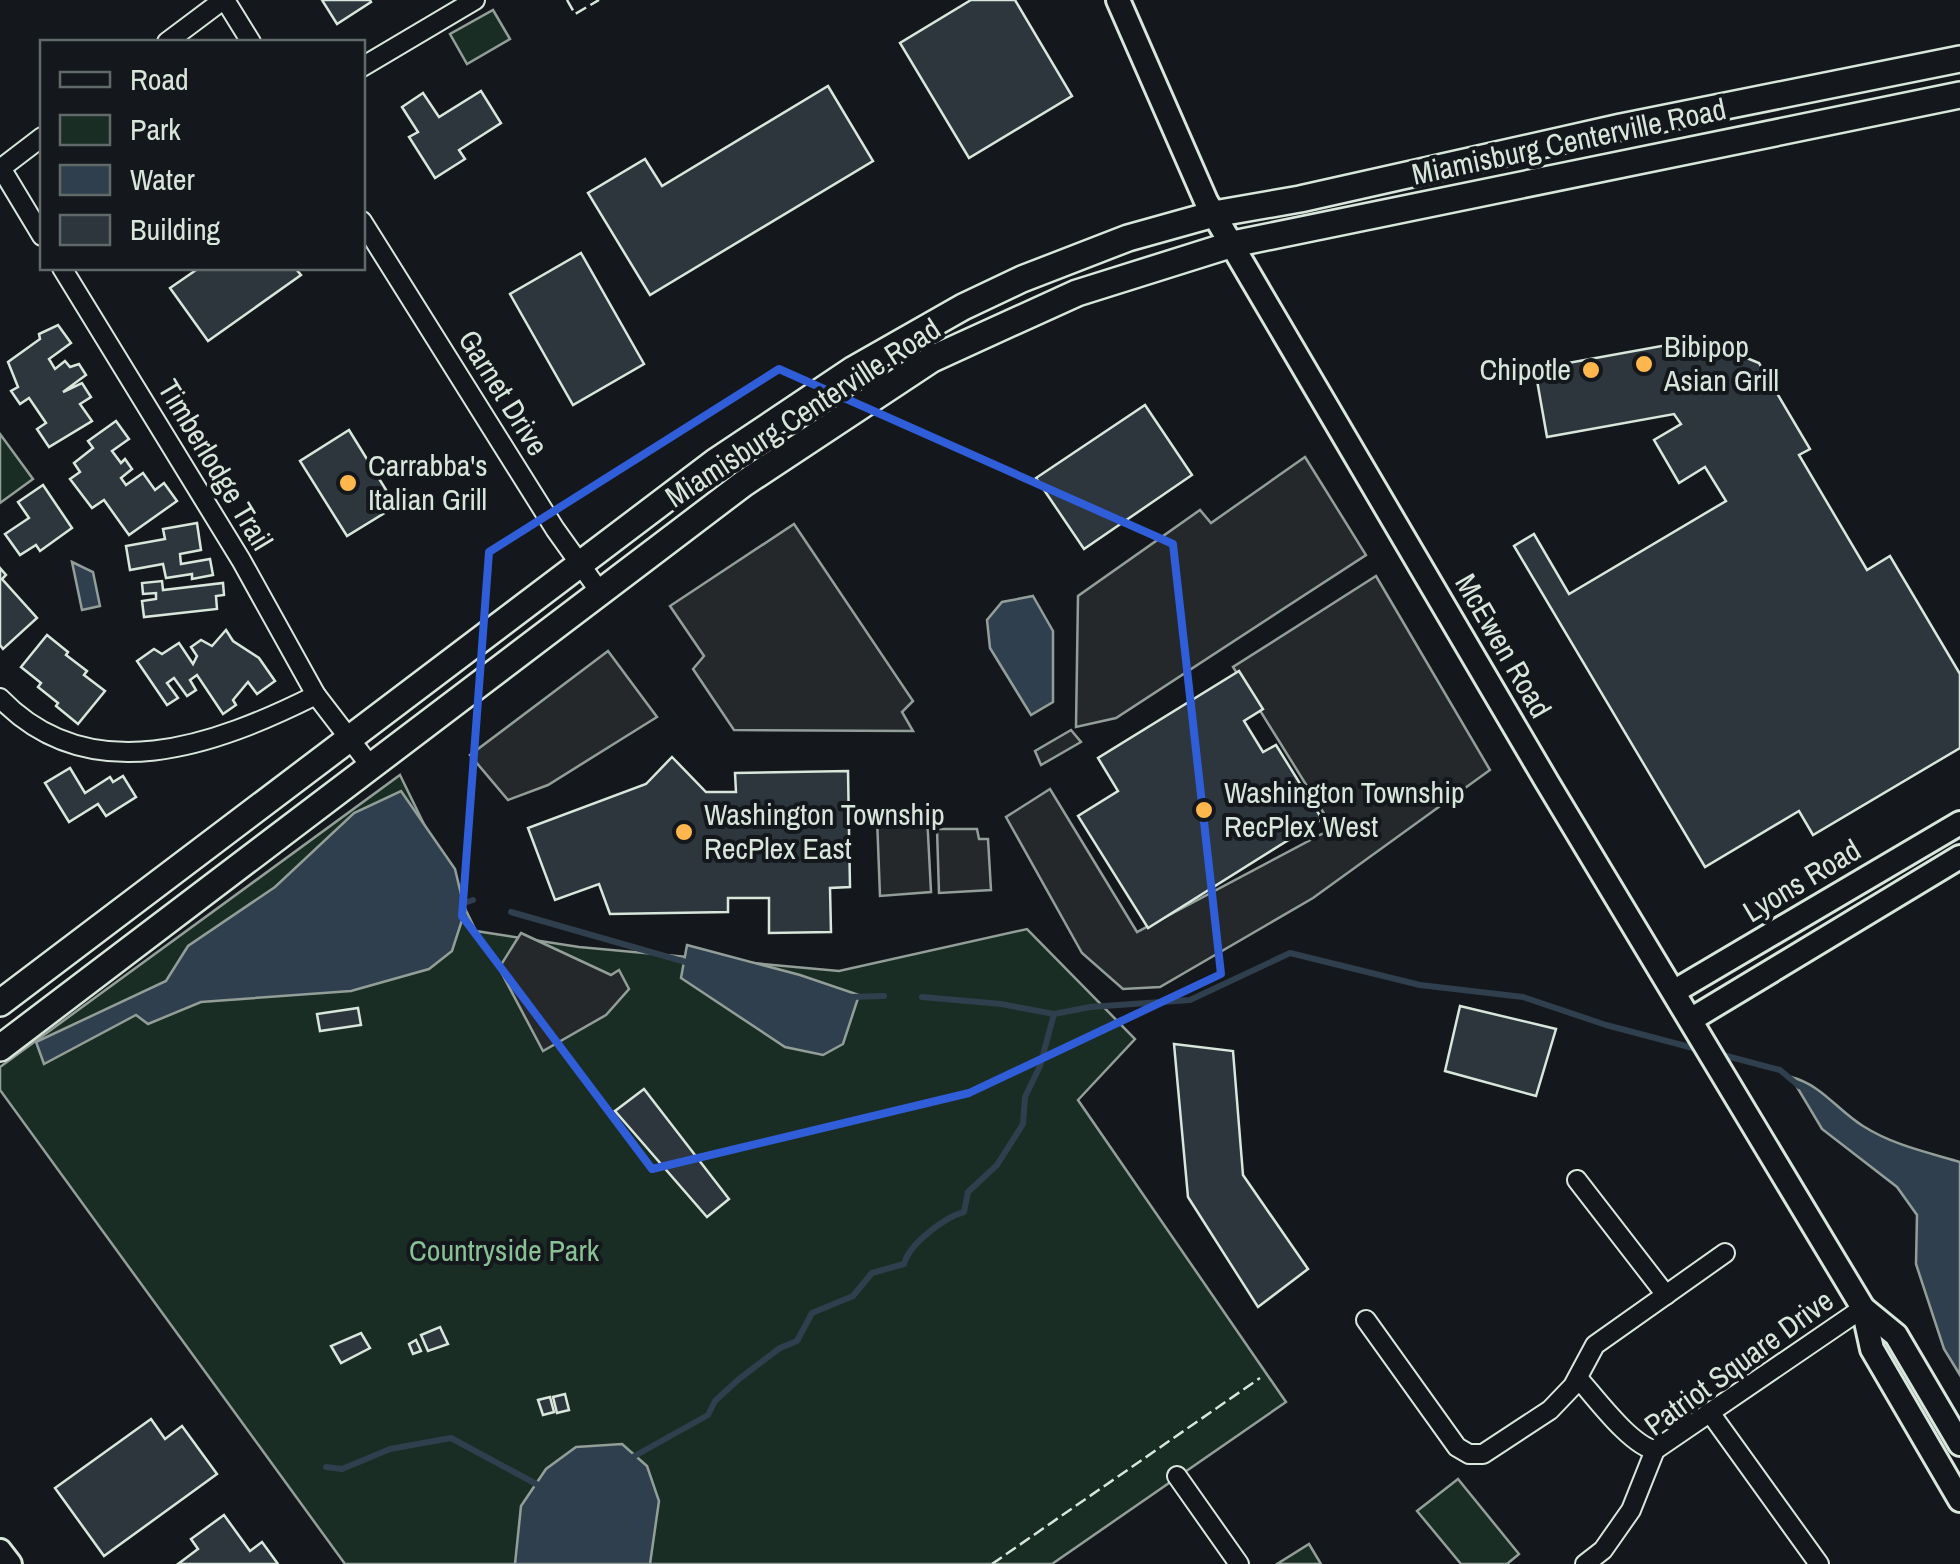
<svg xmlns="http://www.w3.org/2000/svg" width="1960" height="1564" font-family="'Archivo Narrow',sans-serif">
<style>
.green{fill:#1a2d24;stroke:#939e99;stroke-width:2.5}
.parking{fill:#24282b;stroke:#939e99;stroke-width:2.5}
.water{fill:#2f3f4d;stroke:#939e99;stroke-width:2.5}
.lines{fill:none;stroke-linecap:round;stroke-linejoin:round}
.stream{stroke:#2f3f4d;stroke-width:6}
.building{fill:#2c363c;stroke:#d8e6dc;stroke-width:2.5}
.minor-casing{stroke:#d8e6dc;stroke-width:22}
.tertiary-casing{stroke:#d8e6dc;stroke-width:28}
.secondary-casing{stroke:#d8e6dc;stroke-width:30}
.minor{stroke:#14181c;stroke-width:18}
.tertiary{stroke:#14181c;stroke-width:22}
.secondary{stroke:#14181c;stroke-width:25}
.fence{stroke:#d8e6dc;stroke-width:2.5;stroke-dasharray:12 5;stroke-linecap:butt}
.marked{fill:none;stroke:#305dd8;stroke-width:8;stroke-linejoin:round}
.poi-dot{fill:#ffb74d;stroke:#14181c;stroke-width:4}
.labels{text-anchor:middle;stroke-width:8;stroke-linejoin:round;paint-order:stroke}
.street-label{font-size:30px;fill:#d8e6dc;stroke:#14181c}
.poi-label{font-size:30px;fill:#d8e6dc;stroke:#14181c;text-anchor:start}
.park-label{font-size:30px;fill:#8ac095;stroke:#14181c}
</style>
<rect width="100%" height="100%" fill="#14181c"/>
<g class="green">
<polygon points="493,10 510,39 467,64 450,34"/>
<polygon points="0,434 33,479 0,503"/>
<polygon points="400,775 476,931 579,947 839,971 1027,929 1135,1039 1078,1100 1286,1402 1052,1564 345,1564 0,1090 0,1067"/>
<polygon points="1458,1479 1519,1554 1507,1564 1461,1564 1417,1511"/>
<polygon points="1309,1544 1321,1564 1277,1564"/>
</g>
<g class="parking">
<polygon points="1305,457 1366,555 1116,718 1076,727 1078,596 1200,510 1211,523"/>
<polygon points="794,524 913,701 902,712 913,731 734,730 693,669 704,656 670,606"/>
<polygon points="1376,576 1490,770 1313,898 1160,987 1123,989 1082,953 1006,817 1050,789 1137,932 1333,828 1233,667"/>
<polygon points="608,651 657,717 548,785 508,800 470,755"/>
<polygon points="1071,730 1081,742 1041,765 1035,751"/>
<polygon points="927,815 931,892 880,896 877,818"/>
<polygon points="937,829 977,829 979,839 988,839 991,890 939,893"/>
<polygon points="521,933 611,975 619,970 629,989 606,1015 543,1051 499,968"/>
</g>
<g class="water">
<polygon points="72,562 93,572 100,606 82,610"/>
<polygon points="1033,596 1053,631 1053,702 1031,715 990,648 987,620 1002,602"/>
<polygon points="401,791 455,869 465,911 452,951 429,969 351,991 201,1002 148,1024 136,1015 44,1064 36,1042 166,981 188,946 275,887 354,813"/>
<polygon points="687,945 800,975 859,995 843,1044 823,1055 785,1047 681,978"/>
<path d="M 1791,1077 C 1822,1085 1837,1110 1863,1126 C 1893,1145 1926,1152 1960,1162 L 1960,1375 L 1944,1349 L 1916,1264 L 1917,1215 L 1897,1187 L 1822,1129 Z"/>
<polygon points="622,1444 647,1466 659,1501 650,1564 515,1564 521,1506 546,1469 576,1447"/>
</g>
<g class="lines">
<g class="stream">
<polyline points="455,906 473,900"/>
<polyline points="511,912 689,963"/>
<polyline points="850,997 884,996"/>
<polyline points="922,997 1001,1004 1054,1014 1090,1007 1190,1000 1290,953 1420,985 1523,997 1606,1025 1697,1049"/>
<polyline points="1719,1054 1780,1070 1799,1086"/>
<path d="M 631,1458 L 708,1415 L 715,1401 L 739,1379 L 780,1348 L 797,1341 L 812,1313 L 853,1296 L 872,1273 L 904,1264 C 909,1244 945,1217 964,1212 L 968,1192 L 997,1165 L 1023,1124 L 1025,1097 L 1040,1066 L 1054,1014"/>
<polyline points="326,1467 342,1469 390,1449 451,1438 540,1486"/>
</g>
</g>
<g class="building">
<polygon points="322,0 370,0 371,2 337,24"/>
<polygon points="971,0 1015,0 1072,96 969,158 900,43"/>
<polygon points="828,86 873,161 650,295 588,193 645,159 662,186"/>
<polygon points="481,91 501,123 459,150 465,159 435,178 409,137 418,132 402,107 423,93 439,117"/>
<polygon points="581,253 644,364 573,405 510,294"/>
<polygon points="199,268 295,268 301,275 208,341 170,288"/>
<polygon points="58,325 71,343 49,359 55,369 65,361 70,367 79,364 86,375 63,392 82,383 91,397 80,404 92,421 49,447 37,429 46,423 29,398 20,404 11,391 18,387 8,362 40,339 39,334"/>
<polygon points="1700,339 1759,363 1810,449 1799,455 1867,570 1890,556 1960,674 1960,748 1813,835 1799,811 1705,867 1514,546 1534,534 1569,594 1726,501 1705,467 1679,483 1654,440 1681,424 1674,414 1547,437 1535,369"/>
<polygon points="1145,405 1192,475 1084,549 1036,478"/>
<polygon points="116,421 129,439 112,451 121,463 125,459 132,469 121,478 126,485 143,473 155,490 164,483 177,501 129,535 104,500 92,508 70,479 80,472 74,463 93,448 88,441"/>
<polygon points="349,430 396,506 347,536 300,461"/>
<polygon points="43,485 72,528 40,551 36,545 20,555 5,534 29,518 18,502"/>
<polygon points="197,523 201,550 180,554 181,564 210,559 213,575 192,579 192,574 166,578 163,564 130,570 126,546 165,539 163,529"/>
<polygon points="0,568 6,575 2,579 37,618 3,649 0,645"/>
<polygon points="162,581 163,590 223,583 224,595 216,596 217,609 144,617 142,601 156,599 156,593 143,594 142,583"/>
<polygon points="226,630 233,641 259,658 275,681 257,694 248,682 233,700 236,705 223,714 197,675 190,680 196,690 187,696 174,678 167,683 178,698 167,705 137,661 154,649 162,654 179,643 193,664 197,656 191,647 201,640 212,646"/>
<polygon points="47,635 68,652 66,655 87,671 84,675 105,691 78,724 56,706 58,703 38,687 41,683 21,667"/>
<polygon points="1239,671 1263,709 1244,721 1263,752 1276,745 1322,819 1148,928 1078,816 1118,791 1098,758"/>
<polygon points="672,757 706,792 736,792 735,773 848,771 850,887 830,888 831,932 769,933 769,898 728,898 728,912 610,914 599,884 555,900 528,828 646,784"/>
<polygon points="70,768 85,793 110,777 113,782 123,776 136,797 106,816 98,804 69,822 45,783"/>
<polygon points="1460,1006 1556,1029 1536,1096 1445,1071"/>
<polygon points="358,1008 361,1025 320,1031 317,1014"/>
<polygon points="1174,1044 1233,1051 1243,1175 1308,1269 1258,1307 1188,1197"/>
<polygon points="644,1089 729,1199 707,1217 615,1111"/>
<polygon points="440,1327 448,1344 428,1351 421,1335"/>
<polygon points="361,1333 370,1348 341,1363 331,1346"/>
<polygon points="416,1340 421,1351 413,1354 409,1344"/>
<polygon points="565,1394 569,1410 557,1413 553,1397"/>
<polygon points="550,1397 554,1412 543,1415 538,1400"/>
<polygon points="151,1419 165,1439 182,1426 217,1474 104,1556 55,1488"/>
<polygon points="224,1515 250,1551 262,1542 278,1564 178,1564 198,1549 191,1539"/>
</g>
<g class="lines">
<defs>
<g id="minor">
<polyline points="225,0 251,42"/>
<polyline points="167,42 223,0"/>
<polyline points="362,67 475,0"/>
<polyline points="1,168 42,236"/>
<polyline points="0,169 42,137"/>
<polyline points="362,221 555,529 600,592"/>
<polyline points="62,268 241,560 316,695 372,768"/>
<path d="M 0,698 C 90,792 216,745 316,695"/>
<polyline points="1577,1180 1666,1295"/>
<polyline points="1366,1320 1457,1447 1469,1454 1483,1454 1550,1410 1573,1386 1595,1345 1725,1253"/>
<path d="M 1578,1378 C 1595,1397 1631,1446 1655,1450"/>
<polyline points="1711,1414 1819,1564"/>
<polyline points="1177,1476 1239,1564"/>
<polyline points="1585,1564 1603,1550 1631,1510 1655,1450 1863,1308"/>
</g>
<g id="tertiary">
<polyline points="1118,0 1206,201 1547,782 1863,1308 1896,1335 1960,1444"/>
<polyline points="1675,991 1960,823"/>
<polyline points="1692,1019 1960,857"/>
<polyline points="1863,1308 1872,1349 1960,1500"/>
<polyline points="0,1551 10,1564"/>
</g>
<g id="secondary">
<polyline points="0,1003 715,462 854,369 963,307 1022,279 1128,238 1214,214 1300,199 1621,127 1960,59"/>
<polyline points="0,1048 743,484 932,359 1077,293 1233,244 1960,95"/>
</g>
</defs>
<use href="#minor" class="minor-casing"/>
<use href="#tertiary" class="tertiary-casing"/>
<use href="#secondary" class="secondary-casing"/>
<use href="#minor" class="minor"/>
<use href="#tertiary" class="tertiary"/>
<use href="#secondary" class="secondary"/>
<g class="fence">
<polyline points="567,0 575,14 599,0"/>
<polyline points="992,1564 1260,1378"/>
</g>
</g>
<path class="marked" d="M 779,369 L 1173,544 L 1221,974 L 969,1093 L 652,1169 L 462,916 L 489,552 Z"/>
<g class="poi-dot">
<circle cx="1644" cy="364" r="10"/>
<circle cx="1591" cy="370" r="10"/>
<circle cx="348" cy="483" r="10"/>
<circle cx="1204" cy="810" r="10"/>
<circle cx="684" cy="832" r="10"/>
</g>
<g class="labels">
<g class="street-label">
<text transform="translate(1569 142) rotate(-12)" y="10">Miamisburg Centerville Road</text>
<text transform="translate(503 393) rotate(58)" y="10">Garnet Drive</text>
<text transform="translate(803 413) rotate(-33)" y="10">Miamisburg Centerville Road</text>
<text transform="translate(215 465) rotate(59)" y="10">Timberlodge Trail</text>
<text transform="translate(1503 646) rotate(60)" y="10">McEwen Road</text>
<text transform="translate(1802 881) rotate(-31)" y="10">Lyons Road</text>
<text transform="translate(1739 1363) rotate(-36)" y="10">Patriot Square Drive</text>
</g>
<g class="poi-label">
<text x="1664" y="357">Bibipop<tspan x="1664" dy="34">Asian Grill</tspan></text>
<text x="1571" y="380" text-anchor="end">Chipotle</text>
<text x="368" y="476">Carrabba's<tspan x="368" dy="34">Italian Grill</tspan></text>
<text x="1224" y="803">Washington Township<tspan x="1224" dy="34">RecPlex West</tspan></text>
<text x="704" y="825">Washington Township<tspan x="704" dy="34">RecPlex East</tspan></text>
</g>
<g class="park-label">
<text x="504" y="1261">Countryside Park</text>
</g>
</g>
<rect x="40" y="40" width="325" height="230" fill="#14181c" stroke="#626a69" stroke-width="2.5"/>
<rect x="60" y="72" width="50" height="15" fill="#14181c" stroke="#626a69" stroke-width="2.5"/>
<text x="130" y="90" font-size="30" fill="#d8e6dc">Road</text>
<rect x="60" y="115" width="50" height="30" fill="#1a2d24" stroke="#626a69" stroke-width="2.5"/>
<text x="130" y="140" font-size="30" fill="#d8e6dc">Park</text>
<rect x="60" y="165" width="50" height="30" fill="#2f3f4d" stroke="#626a69" stroke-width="2.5"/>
<text x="130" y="190" font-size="30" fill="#d8e6dc">Water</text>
<rect x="60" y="215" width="50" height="30" fill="#2c363c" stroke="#626a69" stroke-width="2.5"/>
<text x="130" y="240" font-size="30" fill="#d8e6dc">Building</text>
</svg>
